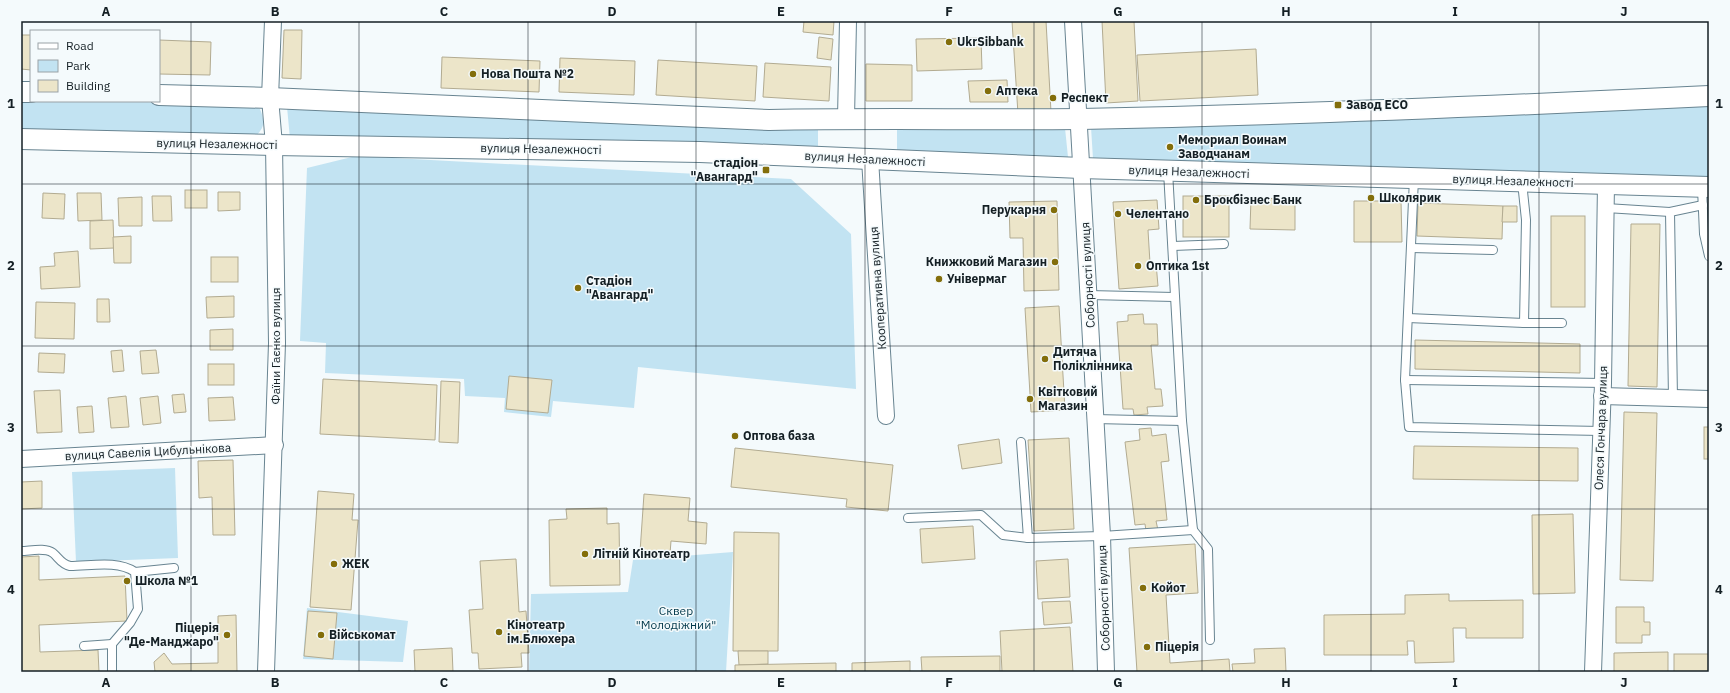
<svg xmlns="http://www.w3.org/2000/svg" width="1730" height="693" font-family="'IBM Plex Sans',sans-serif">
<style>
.green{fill:#c2e3f2}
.building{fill:#ece5c9;stroke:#b2ab91}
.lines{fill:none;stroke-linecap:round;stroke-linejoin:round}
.service-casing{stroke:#688491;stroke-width:10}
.minor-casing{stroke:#688491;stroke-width:18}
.tertiary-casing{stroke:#688491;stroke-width:22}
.service{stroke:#fff;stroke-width:8}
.minor{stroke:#fff;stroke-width:16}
.tertiary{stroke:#fff;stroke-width:20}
.grid{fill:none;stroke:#141f24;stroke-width:1;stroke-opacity:0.55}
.poi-dot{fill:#836e0b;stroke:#f4fafc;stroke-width:1.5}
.labels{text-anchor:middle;stroke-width:3;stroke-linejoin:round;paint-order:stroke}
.poi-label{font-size:12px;font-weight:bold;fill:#141f24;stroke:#f4fafc;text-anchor:start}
.street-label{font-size:12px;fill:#141f24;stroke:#f4fafc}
.park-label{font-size:12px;fill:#00384a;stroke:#f4fafc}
.neatline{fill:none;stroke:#141f24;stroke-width:1.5}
.grid-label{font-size:13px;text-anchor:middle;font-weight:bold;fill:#141f24}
</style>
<rect width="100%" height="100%" fill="#f4fafc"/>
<g class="green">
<path d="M 21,99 L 31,101 L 121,101 L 252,106 L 260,109 C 265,122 265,126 256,136 L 21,131 Z"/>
<polygon points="1709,102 1709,180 1093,159 1091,127"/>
<polygon points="287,107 818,126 818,153 290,139"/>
<polygon points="897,127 1065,128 1068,157 897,150"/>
<polygon points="356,156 791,179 851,234 856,389 638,367 634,408 553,401 551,417 504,412 505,398 465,396 464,379 325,373 326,343 300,341 307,168"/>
<polygon points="175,468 178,558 76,562 72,472"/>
<polygon points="733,552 726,672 529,672 531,594 628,592 633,560"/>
<polygon points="307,608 408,621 403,662 303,659"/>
</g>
<g class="building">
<polygon points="804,21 834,21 833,35 803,32"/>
<polygon points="1012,21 1046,21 1051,112 1018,114"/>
<polygon points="1102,21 1134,21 1138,101 1106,103"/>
<polygon points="284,30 302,30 301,79 282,78"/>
<polygon points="21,35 31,35 31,70 21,69"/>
<polygon points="819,37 833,39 831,60 817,58"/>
<polygon points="981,38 982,69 917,71 916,39"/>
<polygon points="159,40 211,42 210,75 159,74"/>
<polygon points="1256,49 1258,95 1140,101 1137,55"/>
<polygon points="442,57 540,61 539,92 441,88"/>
<polygon points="560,58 635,61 634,95 559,92"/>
<polygon points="658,60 757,66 755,101 656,95"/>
<polygon points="765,63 831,67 829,101 763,97"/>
<polygon points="866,64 912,65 912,101 866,101"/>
<polygon points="1007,80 1008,102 970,102 968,81"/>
<rect x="185" y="190" width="22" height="18"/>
<polygon points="218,192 240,192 240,210 218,211"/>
<polygon points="43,193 65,194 64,219 42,218"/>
<polygon points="77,193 101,193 102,220 78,221"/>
<polygon points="152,196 171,196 172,221 153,221"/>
<rect x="1183" y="196" width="46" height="41"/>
<polygon points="142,197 142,226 119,226 118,198"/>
<polygon points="1251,198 1295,199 1295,230 1250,229"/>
<polygon points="1157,200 1159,229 1148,230 1150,263 1156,263 1158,286 1119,289 1113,202"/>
<polygon points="1057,201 1059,290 1024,291 1023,238 1010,238 1009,202"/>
<polygon points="1354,201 1401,201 1402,242 1354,242"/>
<polygon points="1418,203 1503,206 1502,239 1417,236"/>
<polygon points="1503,206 1517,206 1517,222 1502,222"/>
<rect x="1551" y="216" width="34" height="91"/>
<polygon points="113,220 114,248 90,249 90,221"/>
<polygon points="1631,224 1660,224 1657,387 1628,386"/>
<polygon points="131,236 131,263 114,263 113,237"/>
<polygon points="78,251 80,287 41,289 40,267 55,266 54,253"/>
<rect x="211" y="257" width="27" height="25"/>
<polygon points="234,296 234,317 207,318 206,297"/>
<polygon points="97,299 109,299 110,322 97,322"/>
<polygon points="36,302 75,303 74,339 35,338"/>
<polygon points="1059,306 1065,410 1031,412 1025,308"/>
<polygon points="1143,314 1144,324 1157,324 1158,345 1151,345 1155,389 1161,389 1163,406 1147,407 1148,414 1134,415 1133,409 1123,409 1117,322 1128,321 1128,315"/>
<polygon points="233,329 233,350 210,350 210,330"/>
<polygon points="1415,340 1580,344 1580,373 1415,369"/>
<polygon points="122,350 124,371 113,372 111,351"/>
<polygon points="156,350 159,373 142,374 140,351"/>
<polygon points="39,353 65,354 64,373 38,372"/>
<rect x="208" y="364" width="26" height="21"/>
<polygon points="509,376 552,380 548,413 506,409"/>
<polygon points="323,379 437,385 435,440 320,434"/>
<polygon points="441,381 460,382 458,443 439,442"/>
<polygon points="60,390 62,432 37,433 34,391"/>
<polygon points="184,394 186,412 174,413 172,395"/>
<polygon points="126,396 129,427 111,428 108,398"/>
<polygon points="158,396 161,423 143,425 140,398"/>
<polygon points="233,397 235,420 209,421 208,398"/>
<polygon points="92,406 94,432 79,433 77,407"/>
<polygon points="1624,412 1657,413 1653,581 1620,580"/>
<rect x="1704" y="427" width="5" height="32"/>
<polygon points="1151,428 1152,436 1166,434 1169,461 1161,462 1167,520 1156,521 1158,530 1146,531 1145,524 1135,525 1125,442 1140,440 1139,429"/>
<polygon points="1069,438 1074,529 1034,531 1028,440"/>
<polygon points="999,439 1002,463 962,469 958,445"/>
<polygon points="1414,446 1578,448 1578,481 1413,479"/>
<polygon points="735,448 893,465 888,511 846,507 847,499 731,487"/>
<polygon points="233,460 235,535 213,535 212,497 199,498 198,461"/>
<polygon points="42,481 42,508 21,509 21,482"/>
<polygon points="318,491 354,494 352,520 358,520 351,610 310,607"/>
<polygon points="644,494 690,498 688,521 707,523 706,544 671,541 670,554 640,552"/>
<polygon points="607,508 607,524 619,523 620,585 550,586 549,520 567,519 566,509"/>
<polygon points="1573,514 1575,593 1533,594 1532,515"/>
<polygon points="973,526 975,559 922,563 920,529"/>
<polygon points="734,532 779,533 778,651 733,651"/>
<polygon points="1195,544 1198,593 1166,595 1170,663 1229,659 1230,672 1137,672 1129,548"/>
<polygon points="39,556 39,580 125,576 127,621 39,625 40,652 98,650 99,672 21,672 21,557"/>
<polygon points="516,559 519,612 526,611 529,653 521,653 522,667 479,669 478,653 472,653 469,610 483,609 480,561"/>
<polygon points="1068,559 1070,597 1038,599 1036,561"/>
<polygon points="1449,594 1449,601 1523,600 1523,638 1466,638 1466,628 1453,628 1454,662 1415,663 1414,641 1407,641 1408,655 1324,655 1324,615 1405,614 1405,595"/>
<polygon points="1070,601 1072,623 1044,625 1042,602"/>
<polygon points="1616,607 1644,607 1644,622 1650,622 1650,635 1642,635 1642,643 1616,643"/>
<polygon points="308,611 337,613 333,659 304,656"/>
<polygon points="236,615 237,672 155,672 154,662 164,653 172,664 218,663 218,616"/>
<polygon points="1070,627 1073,672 1002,672 1000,631"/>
<polygon points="452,648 453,672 415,672 414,650"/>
<polygon points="1285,648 1286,672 1233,672 1232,664 1255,663 1254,649"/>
<polygon points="738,651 768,651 768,664 739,665"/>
<polygon points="1668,652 1668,672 1614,672 1614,653"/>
<rect x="1674" y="654" width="35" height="18"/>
<polygon points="1000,656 1000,672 922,672 921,657"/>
<polygon points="910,661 910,672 852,672 852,663"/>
<polygon points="836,663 836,672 735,672 735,665"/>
<polygon points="411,671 411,672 305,672"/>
</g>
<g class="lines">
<defs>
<g id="service">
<polyline points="1168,171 1182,421 1193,530 1208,549 1210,640"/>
<polyline points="1414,178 1405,380 1409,427 1601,431"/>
<polyline points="1522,182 1526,220 1524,323 1562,323"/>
<polyline points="1702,188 1704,234 1709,256"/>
<polyline points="1606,208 1670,212"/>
<polyline points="1173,246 1224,244"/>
<polyline points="1411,248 1493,250"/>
<polyline points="1089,295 1174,297"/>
<polyline points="1408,318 1524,323"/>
<polyline points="1405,380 1603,383"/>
<polyline points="1673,398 1670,212 1703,205"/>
<polyline points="1095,419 1182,421"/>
<polyline points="1021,442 1028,538 1102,536 1193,530"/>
<polyline points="908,518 981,515 1003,535 1028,538"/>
<path d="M 21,551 C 30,551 45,547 53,553 C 59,558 61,564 70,566 C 91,566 117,560 135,572 L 138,609 L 130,623 L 112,644 L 112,672"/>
<polyline points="135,572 174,568"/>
<polyline points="84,646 112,644"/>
</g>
<g id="minor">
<polyline points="1073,21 1102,536 1106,672"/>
<polyline points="846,118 848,21"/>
<polyline points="870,159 886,416"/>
<polyline points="1602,396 1709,399"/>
<polyline points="21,459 275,445"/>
<polyline points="266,672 277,343 274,145 270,98 273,21"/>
<polyline points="1593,672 1603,383 1606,184"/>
</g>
<g id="tertiary">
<polyline points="21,92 31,92"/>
<path d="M 159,95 L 270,98 L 769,120 C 873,118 977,120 1081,119 C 1290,115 1500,106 1709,96"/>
<polyline points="21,139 274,145 700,152 1081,168 1709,187"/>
</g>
</defs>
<use href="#service" class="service-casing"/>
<use href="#minor" class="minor-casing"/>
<use href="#tertiary" class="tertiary-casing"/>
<use href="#service" class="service"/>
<use href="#minor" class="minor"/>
<use href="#tertiary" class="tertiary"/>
</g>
<path class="grid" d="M 191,21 L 191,672M 359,21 L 359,672M 528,21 L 528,672M 696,21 L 696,672M 865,21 L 865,672M 1034,21 L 1034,672M 1202,21 L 1202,672M 1371,21 L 1371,672M 1539,21 L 1539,672M 21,184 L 1709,184M 21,346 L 1709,346M 21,509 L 1709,509"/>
<g class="poi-dot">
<circle cx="949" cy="42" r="4"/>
<circle cx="473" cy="74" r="4"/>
<circle cx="988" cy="91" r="4"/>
<circle cx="1053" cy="98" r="4"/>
<rect x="1334" y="101" width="8" height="8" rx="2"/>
<circle cx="1170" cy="147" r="4"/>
<rect x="762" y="166" width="8" height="8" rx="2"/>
<circle cx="1371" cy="198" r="4"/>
<circle cx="1196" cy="200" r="4"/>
<circle cx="1054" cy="210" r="4"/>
<circle cx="1118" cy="214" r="4"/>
<circle cx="1055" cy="262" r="4"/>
<circle cx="1138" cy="266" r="4"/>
<circle cx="939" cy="279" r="4"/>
<circle cx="578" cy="288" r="4"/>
<circle cx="1045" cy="359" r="4"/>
<circle cx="1030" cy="399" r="4"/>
<circle cx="735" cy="436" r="4"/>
<circle cx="585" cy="554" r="4"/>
<circle cx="334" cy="564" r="4"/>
<circle cx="127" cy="581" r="4"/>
<circle cx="1143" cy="588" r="4"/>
<circle cx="499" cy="632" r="4"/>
<circle cx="227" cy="635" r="4"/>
<circle cx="321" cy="635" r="4"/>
<circle cx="1147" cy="647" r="4"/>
</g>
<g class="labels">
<g class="poi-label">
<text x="957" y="46">UkrSibbank</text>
<text x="481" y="78">Нова Пошта №2</text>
<text x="996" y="95">Аптека</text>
<text x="1061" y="102">Респект</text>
<text x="1346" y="109">Завод ЕСО</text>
<text x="1178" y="144">Мемориал Воинам<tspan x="1178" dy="14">Заводчанам</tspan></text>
<text x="758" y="167" text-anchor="end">стадіон<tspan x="758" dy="14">"Авангард"</tspan></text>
<text x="1379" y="202">Школярик</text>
<text x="1204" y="204">Брокбізнес Банк</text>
<text x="1046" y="214" text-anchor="end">Перукарня</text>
<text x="1126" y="218">Челентано</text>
<text x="1047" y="266" text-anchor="end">Книжковий Магазин</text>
<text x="1146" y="270">Оптика 1st</text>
<text x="947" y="283">Універмаг</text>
<text x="586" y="285">Стадіон<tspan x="586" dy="14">"Авангард"</tspan></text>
<text x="1053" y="356">Дитяча<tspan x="1053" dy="14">Поліклінника</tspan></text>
<text x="1038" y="396">Квітковий<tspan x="1038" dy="14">Магазин</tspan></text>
<text x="743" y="440">Оптова база</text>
<text x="593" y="558">Літній Кінотеатр</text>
<text x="342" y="568">ЖЕК</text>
<text x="135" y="585">Школа №1</text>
<text x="1151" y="592">Койот</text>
<text x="507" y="629">Кінотеатр<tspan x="507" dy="14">ім.Блюхера</tspan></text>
<text x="219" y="632" text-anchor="end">Піцерія<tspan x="219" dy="14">"Де-Манджаро"</tspan></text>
<text x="329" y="639">Військомат</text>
<text x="1155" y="651">Піцерія</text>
</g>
<g class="street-label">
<text transform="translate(217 144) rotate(1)" y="4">вулиця Незалежності</text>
<text transform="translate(541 149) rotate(1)" y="4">вулиця Незалежності</text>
<text transform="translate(865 159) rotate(3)" y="4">вулиця Незалежності</text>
<text transform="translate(1189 172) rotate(2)" y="4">вулиця Незалежності</text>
<text transform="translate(1513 181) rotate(2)" y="4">вулиця Незалежності</text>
<text transform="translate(1088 275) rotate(-93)" y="4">Соборності вулиця</text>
<text transform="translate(878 288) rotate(-94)" y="4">Кооперативна вулиця</text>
<text transform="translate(276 346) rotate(-90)" y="4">Фаїни Гаєнко вулиця</text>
<text transform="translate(1601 428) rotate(-88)" y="4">Олеся Гончара вулиця</text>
<text transform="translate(148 452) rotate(-3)" y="4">вулиця Савелія Цибульнікова</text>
<text transform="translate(1104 598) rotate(-92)" y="4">Соборності вулиця</text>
</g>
<g class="park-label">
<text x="676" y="615">Сквер<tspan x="676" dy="14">"Молодіжний"</tspan></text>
</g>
</g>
<rect width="1730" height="693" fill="none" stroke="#f4fafc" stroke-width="44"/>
<rect x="30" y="30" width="130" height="72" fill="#f4fafc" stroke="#9aa2a6"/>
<rect x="38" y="43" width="20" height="6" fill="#ffffff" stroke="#9aa2a6"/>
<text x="66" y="50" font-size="12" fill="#141f24">Road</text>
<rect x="38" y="60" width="20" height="12" fill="#c2e3f2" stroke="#9aa2a6"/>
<text x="66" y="70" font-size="12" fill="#141f24">Park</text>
<rect x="38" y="80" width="20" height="12" fill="#ece5c9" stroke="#9aa2a6"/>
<text x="66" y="90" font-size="12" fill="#141f24">Building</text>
<rect x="22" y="22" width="1686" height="649" class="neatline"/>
<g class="grid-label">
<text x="106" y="16">A</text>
<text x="275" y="16">B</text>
<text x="444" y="16">C</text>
<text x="612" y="16">D</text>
<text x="781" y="16">E</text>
<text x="949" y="16">F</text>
<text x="1118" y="16">G</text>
<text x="1286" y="16">H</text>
<text x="1455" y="16">I</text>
<text x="1624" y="16">J</text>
<text x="11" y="108">1</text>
<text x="1719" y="108">1</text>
<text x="11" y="270">2</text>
<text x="1719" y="270">2</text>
<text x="11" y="432">3</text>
<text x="1719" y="432">3</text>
<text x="11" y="594">4</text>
<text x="1719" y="594">4</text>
<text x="106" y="687">A</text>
<text x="275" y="687">B</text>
<text x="444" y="687">C</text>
<text x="612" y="687">D</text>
<text x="781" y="687">E</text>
<text x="949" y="687">F</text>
<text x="1118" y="687">G</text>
<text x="1286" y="687">H</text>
<text x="1455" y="687">I</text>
<text x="1624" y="687">J</text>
</g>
</svg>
